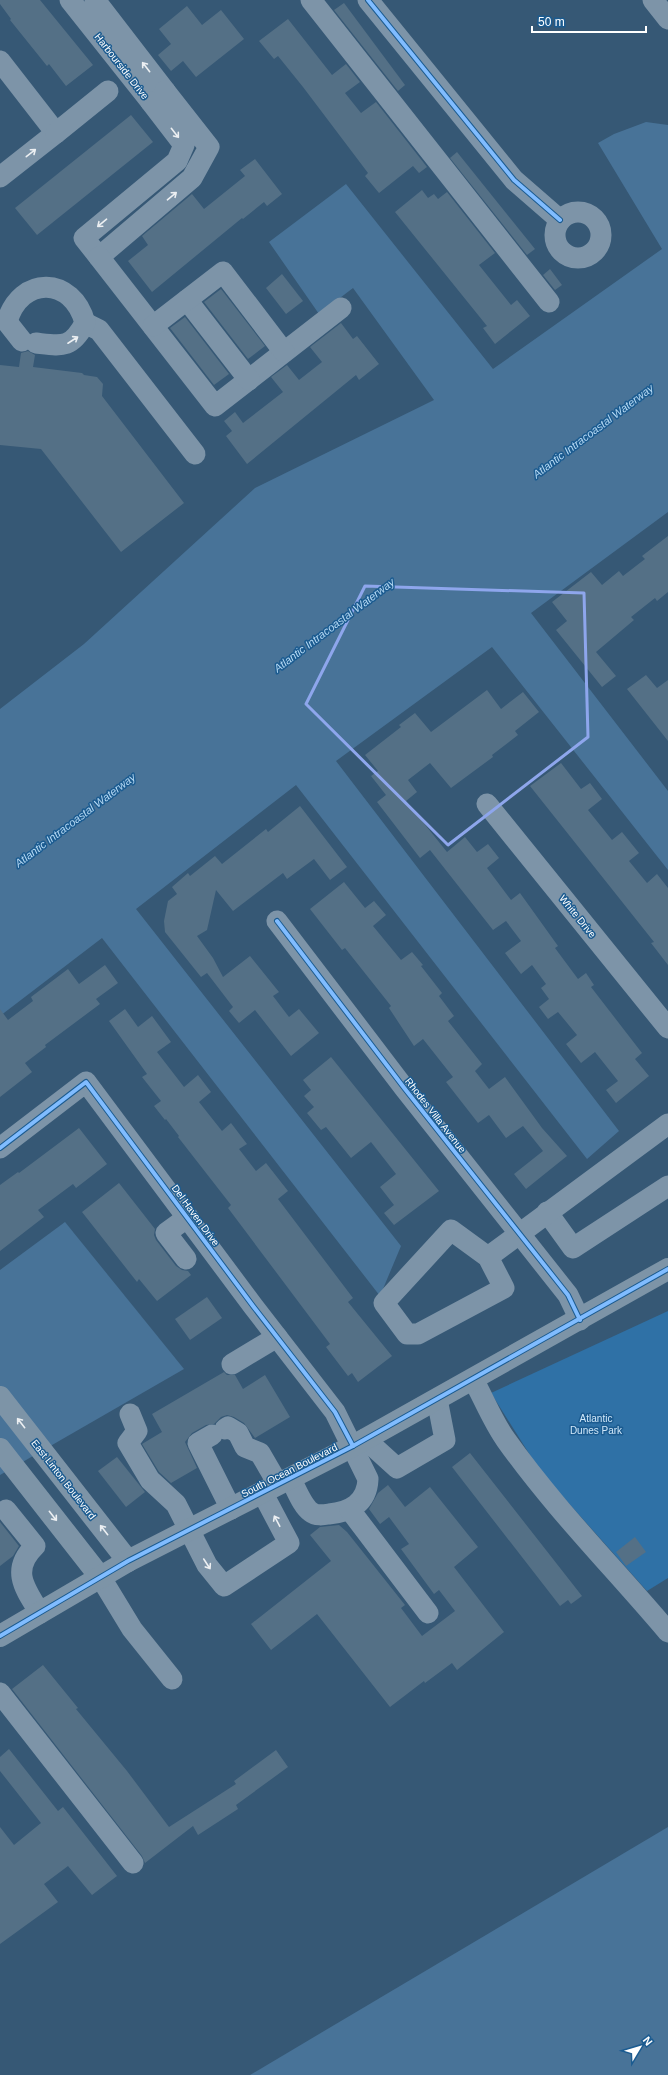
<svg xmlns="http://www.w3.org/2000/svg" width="668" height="2075" font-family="Arial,sans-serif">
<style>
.green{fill:#2f71a6}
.water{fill:#487398}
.building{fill:#547086}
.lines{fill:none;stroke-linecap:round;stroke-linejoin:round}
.minor{stroke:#7d94a8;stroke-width:21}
.major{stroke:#7d94a7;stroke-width:22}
.cycleway-casing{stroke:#1b5b90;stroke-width:6}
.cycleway{stroke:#80bcff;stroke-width:4}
.oneway{stroke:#eceff2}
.marked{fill:none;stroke:#8ea6ec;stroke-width:3;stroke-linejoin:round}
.labels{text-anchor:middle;stroke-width:3;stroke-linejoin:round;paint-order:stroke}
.street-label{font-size:10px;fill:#fff;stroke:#1b5b90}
.park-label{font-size:10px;fill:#d0e8fa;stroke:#1b5b90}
.water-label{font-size:11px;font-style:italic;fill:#b6daf5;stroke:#1b5b90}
</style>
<rect width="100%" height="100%" fill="#365875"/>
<polygon class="green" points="668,1311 668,1578 647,1591 540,1471 491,1393"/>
<g class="water">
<polygon points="646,122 668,125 668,512 531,613 668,791 668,870 492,647 336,761 619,1131 587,1159 296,785 136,909 401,1246 380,1296 102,938 0,1016 0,709 84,644 255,488 434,400 353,288 319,314 269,242 346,184 493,369 662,249 598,143 614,134"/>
<polygon points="65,1222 184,1369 0,1475 0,1270"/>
<polygon points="668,1827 668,2075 250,2075"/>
</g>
<g class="building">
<polygon points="0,0 40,0 93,65 66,86 49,64 47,66 10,20 11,19 0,4"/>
<polygon points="344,3 405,85 398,91 334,10"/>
<polygon points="187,6 202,25 221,10 244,39 196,77 183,61 171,71 158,55 171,44 159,29"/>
<polygon points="288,19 332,75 346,64 360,82 345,93 361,113 376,102 427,167 419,173 413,166 379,193 365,176 368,173 303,87 278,56 274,59 259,41"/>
<polygon points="131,115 153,142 37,235 15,208"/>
<polygon points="457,152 535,249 527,255 450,158"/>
<polygon points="255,159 282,194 267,206 264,202 243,219 242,218 152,292 128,261 148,245 142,236 192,194 204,209 245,176 240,170"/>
<polygon points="422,190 428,198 434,194 438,199 447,192 495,253 479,265 511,305 517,300 530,316 495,344 483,328 487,326 395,212"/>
<polygon points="550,269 562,285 555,290 543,275"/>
<polygon points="282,274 303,301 286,314 266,288"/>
<polygon points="221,289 265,346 248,359 204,302"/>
<polygon points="185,317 229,374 214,385 170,328"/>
<polygon points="341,323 353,339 357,336 379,364 359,380 356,375 247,464 226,436 232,431 224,421 235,412 243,423 283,392 271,377 287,365 299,380 322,362 310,347"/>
<polygon points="28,351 35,355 33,367 82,373 84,375 97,377 103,384 102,396 184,503 121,552 41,449 0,445 0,365 19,367 21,353"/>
<polygon points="668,536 668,592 657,601 655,598 631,617 634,620 596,652 616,676 602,687 556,630 567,621 552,602 591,572 602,585 619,571 623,576 645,559 642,556"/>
<polygon points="646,675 657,688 668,680 668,741 627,689"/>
<polygon points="487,690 501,709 523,692 539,712 515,731 518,735 492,755 493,757 451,788 430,763 408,780 417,792 406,801 447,852 465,837 477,852 488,844 499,858 487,868 511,900 520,893 558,946 555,948 578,979 586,973 594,985 591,987 642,1053 635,1059 649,1076 616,1103 606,1090 618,1081 595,1052 581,1063 566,1044 577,1035 558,1012 548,1019 539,1007 549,999 541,988 546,984 532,965 521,974 505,953 521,941 506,921 493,930 430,850 420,858 377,802 386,795 371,776 378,771 365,755 401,727 399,725 415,713 431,732"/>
<polygon points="561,763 581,789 590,783 602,799 588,810 612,840 622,832 639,853 629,861 647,883 657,874 668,888 668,965 651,943 654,942 530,786"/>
<polygon points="300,806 347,867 330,880 314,859 287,879 283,873 233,911 216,890 207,930 197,936 213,958 223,977 250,956 279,992 273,996 289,1017 299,1009 319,1033 291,1056 255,1010 239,1023 229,1011 233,1007 207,973 201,977 165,932 164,921 168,901 177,894 172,887 188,873 190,876 215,856 222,864 266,829 268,832"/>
<polygon points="344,882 365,908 374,901 386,915 373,926 401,960 412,952 423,965 421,966 442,993 439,996 454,1016 448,1021 482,1064 475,1071 489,1089 505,1077 542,1128 567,1156 526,1189 514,1174 543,1151 523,1126 506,1138 489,1115 478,1123 446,1082 453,1077 423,1039 414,1046 389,1008 391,1006 345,948 342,950 310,909"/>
<polygon points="105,965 118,983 96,999 100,1004 45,1045 46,1047 25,1063 32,1072 0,1097 0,1009 8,1020 33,1001 31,997 68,969 79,984"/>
<polygon points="125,1009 138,1027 152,1016 171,1042 157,1052 184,1087 198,1075 211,1092 199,1102 222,1131 231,1123 247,1144 239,1149 256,1171 266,1163 288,1191 278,1199 353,1298 348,1302 392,1356 358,1382 352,1373 348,1376 326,1347 330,1344 228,1208 231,1205 178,1137 179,1136 166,1119 165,1120 154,1106 161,1101 142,1077 147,1074 109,1021"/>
<polygon points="331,1057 439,1191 394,1225 384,1213 394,1205 380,1187 396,1174 371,1142 351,1158 326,1127 321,1130 307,1113 314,1107 304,1096 311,1090 303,1080"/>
<polygon points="79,1128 107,1164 76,1188 73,1184 38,1210 44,1217 0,1251 0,1185 18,1172 19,1173"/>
<polygon points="119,1183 155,1229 154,1235 156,1240 176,1266 182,1270 188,1271 191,1275 157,1301 139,1279 137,1282 82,1212"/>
<polygon points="207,1297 222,1318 190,1340 175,1319"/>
<polygon points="224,1372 227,1375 235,1375 243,1389 265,1375 290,1417 255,1438 244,1423 234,1417 227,1415 221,1417 214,1424 206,1425 192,1433 185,1442 197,1468 171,1483 159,1472 142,1444 162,1432 152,1414"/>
<polygon points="470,1453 582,1596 571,1604 568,1600 560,1606 452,1467"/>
<polygon points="117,1457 145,1492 126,1507 98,1471"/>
<polygon points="388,1485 405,1507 430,1487 478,1547 454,1567 504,1632 457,1670 452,1663 425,1683 424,1681 390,1707 317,1614 271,1650 251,1624 331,1561 310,1535 320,1527 339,1525 347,1532 405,1605 401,1608 422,1636 455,1611 439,1590 434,1594 401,1549 409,1544 389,1517 380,1524 369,1509 378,1493"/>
<polygon points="0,1522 19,1546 13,1556 0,1566"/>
<polygon points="635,1537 646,1552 626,1566 616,1552"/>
<polygon points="43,1665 78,1708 76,1709 127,1771 169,1827 236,1784 234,1781 276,1750 288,1767 236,1805 238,1809 198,1835 193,1826 145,1863 142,1856 12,1689"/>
<polygon points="9,1749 58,1811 63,1807 117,1876 92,1895 68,1866 44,1884 58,1902 0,1944 0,1827 14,1845 41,1823 0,1771 0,1757"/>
</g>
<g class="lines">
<g class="minor">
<polyline points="70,0 151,102 165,91 95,0"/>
<polyline points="311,0 549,302"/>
<polyline points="368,0 514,180 560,220"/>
<polyline points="653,0 668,19"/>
<polyline points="0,61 56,133 0,177"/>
<polyline points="151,102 184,145 177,161 84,238 99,257 192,178 209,147 165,91"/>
<polyline points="56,133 108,91"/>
<circle cx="578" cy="235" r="23"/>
<polyline points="99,257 215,406 341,308"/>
<polyline points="187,300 249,380"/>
<polyline points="85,323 99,330 195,454"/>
<polyline points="153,326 223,272 284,352"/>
<path d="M 22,341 L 7,322 C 20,275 73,276 85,323 C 71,349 62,346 36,343"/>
<polyline points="487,804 668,1028"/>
<polyline points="277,921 405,1089 568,1295 580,1320"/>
<path d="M 0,1148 L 86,1082 L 253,1306 L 335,1412 L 368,1479 C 367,1503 350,1512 329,1514 C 323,1515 316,1516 311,1512 C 302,1506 296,1488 290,1478"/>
<polyline points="547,1212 573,1248 668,1186"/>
<polyline points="488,1257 451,1230 384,1303 407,1334 418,1334 504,1288 488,1257 668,1124"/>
<polyline points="186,1259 166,1233 188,1217"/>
<polyline points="232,1364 277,1337"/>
<path d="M 473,1379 C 484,1399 493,1422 506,1440 C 555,1509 614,1568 668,1632"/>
<polyline points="130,1414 137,1431 128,1443 150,1480 176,1504 207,1565 224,1586 289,1543 262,1492"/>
<polyline points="225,1429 228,1427 238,1433 245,1447 260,1453 278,1484"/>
<polyline points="212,1435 198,1443 231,1509"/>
<polyline points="365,1439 397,1468 445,1440 437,1399"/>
<path d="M 6,1510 L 35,1546 C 10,1570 25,1589 40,1613"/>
<polyline points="350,1510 428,1613"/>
<polyline points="101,1578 132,1629 172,1679"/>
<polyline points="0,1693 133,1863"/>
</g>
<g class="major">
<polyline points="0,1397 128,1561"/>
<polyline points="0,1449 101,1578"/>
<polyline points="0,1636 128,1561 353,1446 668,1269"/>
</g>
<defs>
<g id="cycleway">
<polyline points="368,0 514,180 560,220"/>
<polyline points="277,921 405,1089 568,1295 580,1320"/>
<polyline points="0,1148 86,1082 253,1306 335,1412 353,1446"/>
<polyline points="0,1636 128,1561 353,1446 668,1269"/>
</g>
</defs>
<use href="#cycleway" class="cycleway-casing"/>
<use href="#cycleway" class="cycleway"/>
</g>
<defs><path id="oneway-shaft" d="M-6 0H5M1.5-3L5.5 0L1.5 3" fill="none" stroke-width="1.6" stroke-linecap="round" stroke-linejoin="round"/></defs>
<g class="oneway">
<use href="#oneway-shaft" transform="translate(146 67) rotate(-128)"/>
<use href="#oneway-shaft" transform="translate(175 133) rotate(52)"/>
<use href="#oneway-shaft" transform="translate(31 153) rotate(-38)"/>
<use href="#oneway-shaft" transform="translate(172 196) rotate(-40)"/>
<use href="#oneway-shaft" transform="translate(102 223) rotate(140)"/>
<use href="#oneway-shaft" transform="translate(73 340) rotate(-33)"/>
<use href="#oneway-shaft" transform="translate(21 1423) rotate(-128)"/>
<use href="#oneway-shaft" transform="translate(53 1516) rotate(52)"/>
<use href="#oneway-shaft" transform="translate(277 1521) rotate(-118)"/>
<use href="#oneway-shaft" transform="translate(104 1530) rotate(-128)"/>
<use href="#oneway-shaft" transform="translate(207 1564) rotate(57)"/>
</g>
<path class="marked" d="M 365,586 L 584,593 L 588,737 L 448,845 L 306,704 Z"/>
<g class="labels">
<g class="street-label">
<text transform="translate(122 66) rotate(52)" y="4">Harbourside Drive</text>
<text transform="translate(578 916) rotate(51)" y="4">White Drive</text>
<text transform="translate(436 1115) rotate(52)" y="4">Rhodes Villa Avenue</text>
<text transform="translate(196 1215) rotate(54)" y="4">Del Haven Drive</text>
<text transform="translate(289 1470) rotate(-27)" y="4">South Ocean Boulevard</text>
<text transform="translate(64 1479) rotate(52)" y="4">East Linton Boulevard</text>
</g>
<g class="park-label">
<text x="596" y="1422">Atlantic<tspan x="596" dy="12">Dunes Park</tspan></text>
</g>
<g class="water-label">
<text transform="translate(593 431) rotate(-37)" y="4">Atlantic Intracoastal Waterway</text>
<text transform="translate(334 625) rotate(-37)" y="4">Atlantic Intracoastal Waterway</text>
<text transform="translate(75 820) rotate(-37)" y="4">Atlantic Intracoastal Waterway</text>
</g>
</g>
<g transform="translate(640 2047) rotate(52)" stroke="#1b5b90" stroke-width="3" paint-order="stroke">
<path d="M0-3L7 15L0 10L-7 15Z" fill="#ffffff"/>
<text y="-6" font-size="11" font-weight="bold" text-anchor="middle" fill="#ffffff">N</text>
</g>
<path d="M532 26v6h114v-6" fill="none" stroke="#ffffff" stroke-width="2"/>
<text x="538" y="26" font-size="12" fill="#ffffff" stroke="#1b5b90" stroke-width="3" paint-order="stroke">50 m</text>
</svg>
